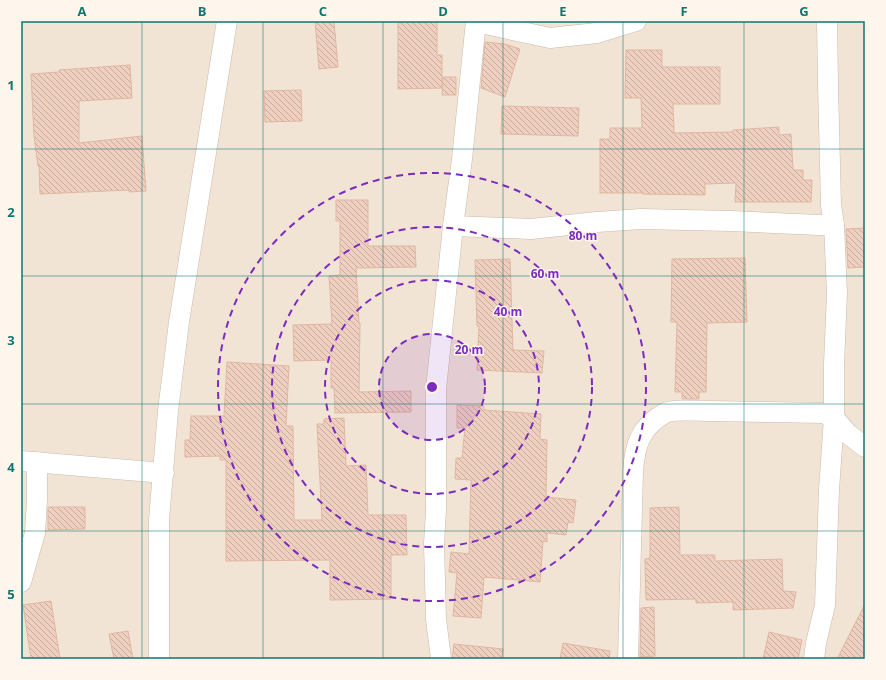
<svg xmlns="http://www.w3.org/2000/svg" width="886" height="680" font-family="'Open Sans',sans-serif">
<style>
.residential{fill:#f2e4d5}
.building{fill:url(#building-back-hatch);stroke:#e1b6a1}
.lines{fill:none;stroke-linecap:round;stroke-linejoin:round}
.minor-casing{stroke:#ccbaad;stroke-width:21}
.minor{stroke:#fff;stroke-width:20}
.grid{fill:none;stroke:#0f766e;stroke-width:1;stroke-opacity:0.55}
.ring{fill:none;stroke:#7b2cbf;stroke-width:2;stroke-dasharray:7 5}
.centre{fill:#7b2cbf;stroke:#fef6ed;stroke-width:2}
.ring-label{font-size:12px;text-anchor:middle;font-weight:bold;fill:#7b2cbf;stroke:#fef6ed;stroke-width:3;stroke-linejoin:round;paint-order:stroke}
.neatline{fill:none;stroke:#0f766e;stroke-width:1.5}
.grid-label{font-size:13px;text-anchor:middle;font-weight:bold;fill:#0f766e}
</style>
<defs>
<pattern id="building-back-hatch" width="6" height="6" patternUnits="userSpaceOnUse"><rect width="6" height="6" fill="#efd0c0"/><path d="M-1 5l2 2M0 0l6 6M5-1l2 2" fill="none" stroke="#c6ac9e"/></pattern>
</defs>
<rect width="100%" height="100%" fill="#fbf2e7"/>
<rect class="residential" x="21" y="21" width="844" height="638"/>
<g class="building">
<polygon points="315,21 334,21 338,67 319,69"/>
<polygon points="398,21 437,21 437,55 442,55 442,88 398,89"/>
<polygon points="485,42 505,44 520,49 505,97 481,88"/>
<polygon points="626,50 662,50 662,67 720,67 720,104 673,104 674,133 733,132 733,130 779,127 779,135 791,134 793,170 803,170 803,180 812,180 811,202 735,202 736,183 705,184 705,195 643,194 643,193 600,193 600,139 610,139 610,128 642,128 641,98 625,98"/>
<polygon points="130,65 132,98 79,101 79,143 142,136 146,191 129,192 129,190 40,194 39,166 38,166 34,136 31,74 59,72 59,70"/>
<polygon points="443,77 456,77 456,95 442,95"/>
<polygon points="301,90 302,121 265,122 264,91"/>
<polygon points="502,106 579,108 578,136 501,134"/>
<polygon points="336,200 368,200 368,246 415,246 416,267 356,268 359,323 360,323 359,392 411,391 411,412 335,413 334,388 331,388 331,360 294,361 293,325 332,324 329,276 340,275 340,221 336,221"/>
<polygon points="865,228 865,267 848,268 846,229"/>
<polygon points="745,258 747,322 707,323 706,392 699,392 699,399 682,399 682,392 675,392 677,322 671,322 672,259"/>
<polygon points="510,259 513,350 544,351 542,373 477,370 479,326 477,326 475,260"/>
<polygon points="227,362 289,366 286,426 293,426 294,520 322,520 317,424 324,424 324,419 344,418 346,466 366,465 368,515 406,515 407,555 391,555 391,599 330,600 330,560 226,561 226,460 220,460 220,456 185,457 185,440 190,440 191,416 224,416"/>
<polygon points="457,405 484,406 484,410 541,414 540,439 547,440 546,497 576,500 573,523 568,522 566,535 547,533 547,542 543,541 540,582 484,577 481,618 453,616 457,573 449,572 451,552 469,554 471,480 455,479 456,458 462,458 465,428 457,428"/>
<polygon points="48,507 85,507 85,529 48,530"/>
<polygon points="679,507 680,555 715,555 715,561 782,559 783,591 796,592 793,608 733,610 733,602 696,603 696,599 646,600 645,559 650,558 650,508"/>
<polygon points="51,601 60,659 31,659 23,605"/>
<polygon points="865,604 865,659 837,659"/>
<polygon points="654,607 655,656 640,657 641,608"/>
<polygon points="128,631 133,659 114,659 109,634"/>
<polygon points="769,632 802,640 798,659 763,659"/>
<polygon points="563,643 610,651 609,659 560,659"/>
<polygon points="454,644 503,649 502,659 452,659"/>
</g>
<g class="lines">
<defs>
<g id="minor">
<polyline points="476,22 550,38 597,33 636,21"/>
<polyline points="453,226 531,229 597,222 641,219 731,221 819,225 834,225"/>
<polyline points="21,461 164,473"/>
<polyline points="21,582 35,533 37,500 37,462"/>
<polyline points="159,659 159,520 168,411 179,322 227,21"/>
<polyline points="441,659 436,619 434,544 436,510 436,389 453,226 462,159 476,21"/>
<path d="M 628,659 L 633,471 C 635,445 640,427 665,413 C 673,409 700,411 710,411 C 748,412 785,412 823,413 L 834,418 L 848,434 L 865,447"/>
<polyline points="814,659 816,643 825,605 829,490 834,418 834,364 837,293 834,225 831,205 828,84 827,21"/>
</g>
</defs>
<use href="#minor" class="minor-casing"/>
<use href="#minor" class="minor"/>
</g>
<path class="grid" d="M 142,21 L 142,659M 263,21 L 263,659M 383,21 L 383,659M 503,21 L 503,659M 623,21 L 623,659M 744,21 L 744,659M 21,149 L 865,149M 21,276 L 865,276M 21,404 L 865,404M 21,531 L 865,531"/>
<circle cx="432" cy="387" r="53" fill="#7b2cbf" fill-opacity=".12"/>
<g class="ring">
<circle cx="432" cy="387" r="53"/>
<circle cx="432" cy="387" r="107"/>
<circle cx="432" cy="387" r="160"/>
<circle cx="432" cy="387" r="214"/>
</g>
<circle cx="432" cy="387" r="6" class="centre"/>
<g class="ring-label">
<text x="583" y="240">80 m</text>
<text x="545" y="278">60 m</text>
<text x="508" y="316">40 m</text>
<text x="469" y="354">20 m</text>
</g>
<rect width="886" height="680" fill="none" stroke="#fef6ed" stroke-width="44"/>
<rect x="22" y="22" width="842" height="636" class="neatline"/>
<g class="grid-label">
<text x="82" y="16">A</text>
<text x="202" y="16">B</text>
<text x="323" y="16">C</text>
<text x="443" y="16">D</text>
<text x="563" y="16">E</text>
<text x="684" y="16">F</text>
<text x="804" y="16">G</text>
<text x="11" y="90">1</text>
<text x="11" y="217">2</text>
<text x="11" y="345">3</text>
<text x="11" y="472">4</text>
<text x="11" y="599">5</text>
</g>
</svg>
